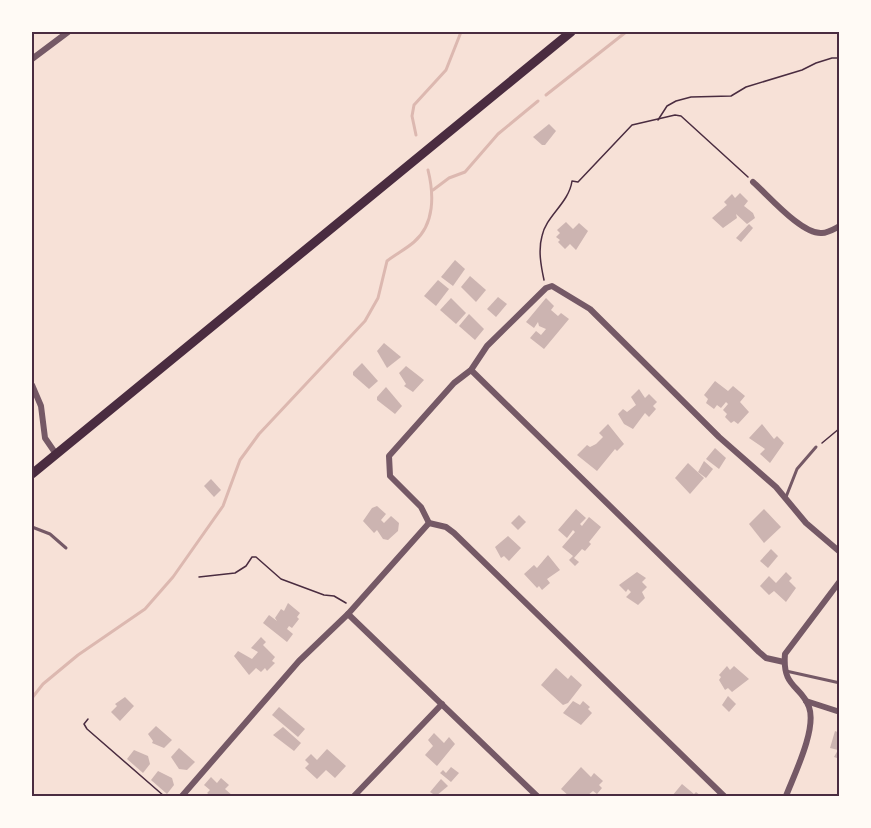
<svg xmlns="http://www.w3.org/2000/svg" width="871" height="828" font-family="'Libre Baskerville',serif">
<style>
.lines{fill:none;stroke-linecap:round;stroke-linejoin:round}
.stream{stroke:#dcb8b0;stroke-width:3}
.building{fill:#ccb4b1}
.path{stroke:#4a2c40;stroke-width:1.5}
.service{stroke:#755966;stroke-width:3}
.minor{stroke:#755966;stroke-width:6}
.primary{stroke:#4a2c40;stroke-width:9}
.neatline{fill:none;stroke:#4a2c40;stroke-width:2}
</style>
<rect width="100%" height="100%" fill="#f7e1d7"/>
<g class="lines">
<g class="stream">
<polyline points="546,95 626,32"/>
<polyline points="416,135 412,116 414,105 446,70 461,32"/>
<polyline points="433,190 449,178 465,172 498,134 538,101"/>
<path d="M 32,698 L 43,684 L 78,655 L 145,609 L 173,577 L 223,506 L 240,460 L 259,434 L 365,321 L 378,298 L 387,261 C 396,254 406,249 414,242 C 435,224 434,194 428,170"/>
</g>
</g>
<g class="building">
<polygon points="549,124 556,131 545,145 542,145 533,137"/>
<polygon points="740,193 748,201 744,206 753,213 755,218 747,224 736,214 737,218 723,228 712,218 727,205 724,202 732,194 735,198"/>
<polygon points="566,222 573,229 579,223 588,231 576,250 570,244 565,249 558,242 560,240 556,237 560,233 557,230"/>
<polygon points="749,224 753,228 741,242 736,238"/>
<polygon points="455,260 465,269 453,286 441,277"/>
<polygon points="470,276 486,290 476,302 461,287"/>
<polygon points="438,280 449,289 436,306 424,296"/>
<polygon points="498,297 507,304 496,317 487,309"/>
<polygon points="451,298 466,313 456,324 440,310"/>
<polygon points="546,298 554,306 551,310 558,316 561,313 569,319 544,349 530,338 536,331 541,335 546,329 539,326 538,322 534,328 526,322"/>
<polygon points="469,314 484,329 475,340 459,326"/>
<polygon points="384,343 401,357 387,368 377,351"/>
<polygon points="362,363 378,381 369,389 353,375 353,372"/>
<polygon points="406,366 424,380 413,392 404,386 406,384 399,373"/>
<polygon points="715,381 728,391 733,386 745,396 740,402 749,412 738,424 734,421 731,423 725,417 727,414 723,410 728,404 726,402 721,408 717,405 714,409 706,403 708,399 704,395"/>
<polygon points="386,387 402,406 395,414 377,400 377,397"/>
<polygon points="639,389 645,398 649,394 657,402 653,406 656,409 649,417 645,413 633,429 624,424 618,414 623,409 627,412 636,405 631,397"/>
<polygon points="608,424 624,444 617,451 615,449 597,471 577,455 587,445 590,447 596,444 603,437 599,433"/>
<polygon points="762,424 774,439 777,436 784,443 770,463 760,454 765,449 749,438"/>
<polygon points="715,448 726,458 719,469 706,459"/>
<polygon points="704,461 713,469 706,478 698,472"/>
<polygon points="688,463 704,478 690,494 675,478"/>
<polygon points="211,479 221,490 214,497 204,486"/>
<polygon points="377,506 386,514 381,520 384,523 391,516 399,523 398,531 388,540 383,539 377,530 374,533 363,521 372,508"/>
<polygon points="576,509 586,518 580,524 582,526 589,517 601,527 589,542 591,544 585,551 582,549 574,558 579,562 575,566 569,560 573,556 562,547 575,532 573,530 567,538 558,530"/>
<polygon points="764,509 781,527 764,543 749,524"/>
<polygon points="519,515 526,522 518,530 511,523"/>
<polygon points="508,536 521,548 509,561 504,556 501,558 495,547"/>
<polygon points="771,549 778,556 768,568 760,561"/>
<polygon points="548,555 560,570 547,579 550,583 542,590 539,586 537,588 524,574 534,565 537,568"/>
<polygon points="637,572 646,578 642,582 647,587 642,592 645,598 638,605 626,597 631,592 628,589 626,592 619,585"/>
<polygon points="786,572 792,578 789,581 796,588 786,602 774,591 769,595 760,586 769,576 776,583"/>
<polygon points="288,603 300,613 297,617 299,619 292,628 289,626 287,629 293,634 287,642 263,623 269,615 277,621 275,618 281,609 284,611"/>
<polygon points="261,637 266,642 263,645 275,657 272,661 275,663 267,671 265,668 261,672 256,668 249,675 234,656 238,651 252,659 258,652 251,648"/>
<polygon points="727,666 730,670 734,666 749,679 732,692 728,688 725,690 719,680 721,677 719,675"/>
<polygon points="556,668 568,679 571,675 582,685 568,703 563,705 541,685"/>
<polygon points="728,696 736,704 729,712 722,705"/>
<polygon points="125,697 134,706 120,721 111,712 117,706 115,704"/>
<polygon points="573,701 580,705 583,701 590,707 588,709 592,713 581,725 563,713"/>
<polygon points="279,707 305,729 298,737 272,715"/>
<polygon points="156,726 172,740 164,748 152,743 153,741 148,734"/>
<polygon points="283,727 301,743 294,751 273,735"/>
<polygon points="835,731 840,733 840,759 834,757 838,750 830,748"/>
<polygon points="434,733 444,743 449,737 455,744 437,766 425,755 433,746 428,740"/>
<polygon points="179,748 195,762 187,770 179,769 171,757"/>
<polygon points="327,749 346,766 335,778 326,770 317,779 305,768 309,764 305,760 311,754 317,760"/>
<polygon points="134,750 148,756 150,764 143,773 127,759"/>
<polygon points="451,767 459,773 451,782 440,773 443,770 446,773"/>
<polygon points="581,767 591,777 594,773 603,781 599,785 602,788 597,794 593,791 587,796 569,796 561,789"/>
<polygon points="158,771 172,778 174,785 167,794 151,780"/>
<polygon points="211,777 217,783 221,778 229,785 225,789 233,796 211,796 207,793 210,790 204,785"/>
<polygon points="441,779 448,786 436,796 430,792"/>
<polygon points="682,784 694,794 696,792 701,796 672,796"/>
</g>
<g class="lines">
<g class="path">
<polyline points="658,120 667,106 676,101 691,97 731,96 746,87 802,70 816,63 832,58 840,58"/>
<path d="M 544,280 C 541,266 538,250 542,236 C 546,216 569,203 572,181 L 578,182 L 632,125 L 675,115 L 681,116 L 748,177"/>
<polyline points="822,443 840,428"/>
<polyline points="199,577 235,573 246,566 252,557 256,557 281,579 324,595 334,596 346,603"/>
<polyline points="88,719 84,724 87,729 164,796"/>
</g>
<g class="service">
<polyline points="786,497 797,469 816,447"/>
<polyline points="32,527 50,534 66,548"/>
<polyline points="786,671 840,683"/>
</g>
<g class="minor">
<polyline points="32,59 68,32"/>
<path d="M 753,182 C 768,195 802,235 822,233 C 828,233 834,229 840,226"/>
<polyline points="471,370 759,652 766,658 784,662"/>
<polyline points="32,385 41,406 45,438 56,454"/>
<polyline points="429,523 421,507 390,476 389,456 454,383 471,370 487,346 546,288 552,286 590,309 719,437 776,487 806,523 840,552"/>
<polyline points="429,523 446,527 454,533 724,796"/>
<polyline points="348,614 537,796"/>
<polyline points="806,701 840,712"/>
<polyline points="182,796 299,661 348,614 429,523"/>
<polyline points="354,796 442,704"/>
<path d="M 786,796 C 794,775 817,729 809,707 C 801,685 782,688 785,654 L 840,581"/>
</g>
<polyline class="primary" points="32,474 571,32"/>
</g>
<rect width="871" height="828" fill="none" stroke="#fffaf5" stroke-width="66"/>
<rect x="33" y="33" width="805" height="762" class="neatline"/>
</svg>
